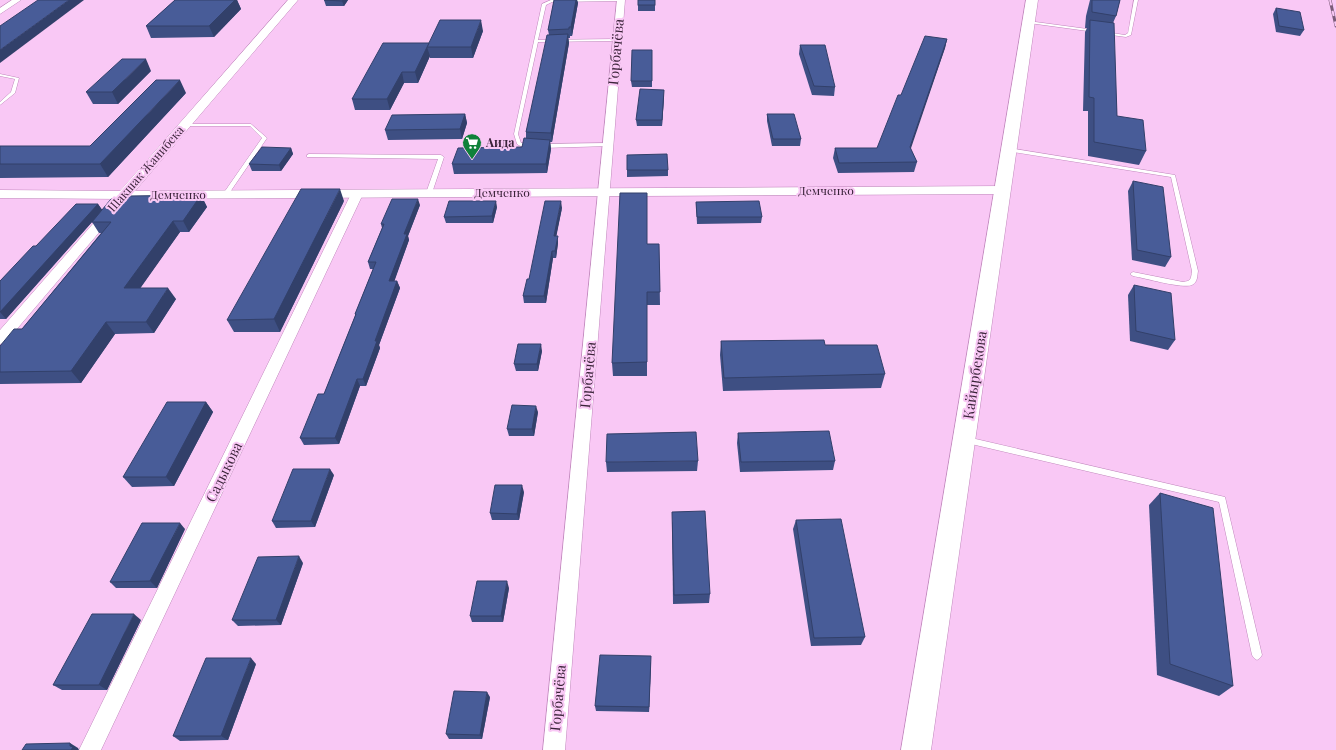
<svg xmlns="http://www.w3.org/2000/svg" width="1336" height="750" font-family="'Playfair Display',serif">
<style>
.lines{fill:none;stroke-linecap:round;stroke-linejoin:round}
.service-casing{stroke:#c087bc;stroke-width:1}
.minor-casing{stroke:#c087bc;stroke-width:1}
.tertiary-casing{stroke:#c087bc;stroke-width:1}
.secondary-casing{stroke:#c087bc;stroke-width:1}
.service{fill:#fff;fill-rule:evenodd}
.minor{fill:#fff;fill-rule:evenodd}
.tertiary{fill:#fff;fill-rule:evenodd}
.secondary{fill:#fff;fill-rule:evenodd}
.rail-casing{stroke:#7b5c79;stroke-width:3}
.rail{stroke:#f9c8f5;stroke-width:2;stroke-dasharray:5.5;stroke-linecap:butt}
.wall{fill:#3e4f83}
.shaded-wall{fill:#32406a}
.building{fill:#485c98;stroke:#32406a}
.labels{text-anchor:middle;stroke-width:4;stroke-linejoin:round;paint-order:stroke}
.far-poi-label{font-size:12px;font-weight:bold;fill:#3b243a;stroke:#f9c8f5;text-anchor:start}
.far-street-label{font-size:12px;fill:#3b243a;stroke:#f9c8f5}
.street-label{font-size:14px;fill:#3b243a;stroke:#f9c8f5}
</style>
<rect width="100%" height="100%" fill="#f9c8f5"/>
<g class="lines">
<defs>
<g id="service">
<path d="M 551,0 L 623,0 L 621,1 L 552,2 L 546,5 L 538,40 L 616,39 L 618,40 L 616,41 L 538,42 L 518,134 L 521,143 L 532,143 L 535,145 C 531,148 520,147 517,144 L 514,134 L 542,4 Z"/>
<polygon points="1134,0 1138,0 1131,35 1126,37 1104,34 1103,33 1105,32 1125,35 1128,33"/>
<polygon points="1028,21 1095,30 1097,31 1095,32 1029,23 1028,23"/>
<polygon points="0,74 19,78 15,93 0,105 0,102 11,92 15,79 0,76"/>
<polygon points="182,124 251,124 267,138 228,195 226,196 223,194 262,138 250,126 182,126"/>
<polygon points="608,143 610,144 610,146 542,148 539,146 542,144"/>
<path d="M 1009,148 L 1175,175 L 1198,271 C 1197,276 1198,282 1192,285 C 1182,289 1145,278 1133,276 L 1130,274 L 1133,272 L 1183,282 C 1191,281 1191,279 1192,271 L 1171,177 L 1007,151 L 1007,149 Z"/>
<polygon points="309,154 441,155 444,157 432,193 429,195 426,193 438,159 307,157 307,155"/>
<polygon points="967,437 1225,497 1262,655 1260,658 1257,660 1254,658 1252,655 1219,502 967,443 964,442 963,440 964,438"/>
</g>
<g id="minor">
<polygon points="12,0 21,0 0,14 0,8"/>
<polygon points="617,0 625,0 565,750 543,750"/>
<polygon points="357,191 361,192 363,194 101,750 79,750 351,194 353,192"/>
<polygon points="109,209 113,210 115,213 113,216 5,343 0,344 0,330 105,210"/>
</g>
<polygon id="tertiary" points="288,0 298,0 135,191 1003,186 1008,187 1010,190 1008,193 1003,194 124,199 0,198 0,190 120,191"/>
<polygon id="secondary" points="1026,0 1038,0 931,750 901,750"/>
</defs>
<use href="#service" class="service-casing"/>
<use href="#minor" class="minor-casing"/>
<use href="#tertiary" class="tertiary-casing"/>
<use href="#secondary" class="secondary-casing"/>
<use href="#service" class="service"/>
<use href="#minor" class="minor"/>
<use href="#tertiary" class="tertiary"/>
<use href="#secondary" class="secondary"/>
<defs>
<polyline id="rail" points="1330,0 1336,26"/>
</defs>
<use href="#rail" class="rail-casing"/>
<use href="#rail" class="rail"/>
</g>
<g class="wall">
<polygon points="175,0 237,0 241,9 214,37 151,38 146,26"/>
<polygon points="324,0 348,0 344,6 326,6"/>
<polygon points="554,0 577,0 578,3 572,36 570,36 570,38 568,38 569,43 552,142 550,142 551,149 547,173 454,174 452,164 522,147 526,138 526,132 549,35 548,30"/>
<rect x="638" y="0" width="17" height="11"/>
<polygon points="1090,0 1120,0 1116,16 1113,23 1117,116 1146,151 1139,165 1088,156 1088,111 1083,111 1085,32 1087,28 1085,28 1086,16"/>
<polygon points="1276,8 1304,30 1300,36 1276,32 1273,14"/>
<polygon points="483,31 473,58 430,58 430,56 418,83 404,83 390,110 355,110 352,99 429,44"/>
<polygon points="947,39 945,48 910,148 917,162 914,172 838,173 833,158 835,148 877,148 901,95"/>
<polygon points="800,45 835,87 834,96 812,95 799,54"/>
<polygon points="652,50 652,87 632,87 631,81"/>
<polygon points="151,71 118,104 93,104 86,92"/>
<polygon points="186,93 108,177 0,178 0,146 90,146"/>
<polygon points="664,96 662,126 637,126 636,120"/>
<polygon points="465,114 467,123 462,139 388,140 385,130"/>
<polygon points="767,114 801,139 800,146 772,146 767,121"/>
<polygon points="291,148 293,154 281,171 252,171 249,164"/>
<polygon points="627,170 668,170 668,176 627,177"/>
<polygon points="1133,181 1171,257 1165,267 1132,260 1128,191"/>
<polygon points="201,195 207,207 189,232 180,232 140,288 176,299 154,333 115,334 81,383 0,384 0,346 22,329 101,233 99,233 92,222 6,319 0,319 0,281 36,246 98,204 102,210 127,199"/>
<polygon points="344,201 280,332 234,332 227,320"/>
<polygon points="696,202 762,217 761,223 697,224"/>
<polygon points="420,205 408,236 409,240 394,281 397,281 400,288 379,345 380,348 366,386 360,386 339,444 304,445 300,438 324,394 355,316 355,314 373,269 370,269 368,262 382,228 381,224"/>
<polygon points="647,206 647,244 659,244 660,305 647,305 647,376 613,376 612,363"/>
<polygon points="497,207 493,223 446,223 444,217"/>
<polygon points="562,208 556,236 558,243 556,258 553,258 546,303 524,303 523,296 529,279"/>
<polygon points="1134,285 1175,340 1168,350 1130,341 1128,295"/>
<polygon points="721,341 825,345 885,374 881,388 723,391 720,355"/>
<polygon points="542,351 538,371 516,371 514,364"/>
<polygon points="206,402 213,412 174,486 132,487 123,477"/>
<polygon points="538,412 534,436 509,436 507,429"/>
<polygon points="738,433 835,461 833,470 740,472 737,443"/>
<polygon points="698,461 697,471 607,472 606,462"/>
<polygon points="334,475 315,527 276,528 272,521"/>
<polygon points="524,492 519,520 492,520 490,513"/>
<polygon points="1160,493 1233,686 1219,696 1157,675 1149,505"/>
<polygon points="796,520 865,637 861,645 811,646 793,529"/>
<polygon points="672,521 710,594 709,603 673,604"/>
<polygon points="185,529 157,588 116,588 110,582"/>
<polygon points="303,563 281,625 238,626 232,620"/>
<polygon points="509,588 503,622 472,622 470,616"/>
<polygon points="141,620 107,690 62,690 53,685"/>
<polygon points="651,662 649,712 596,711 595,706"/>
<polygon points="256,664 228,740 180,741 173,736"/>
<polygon points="490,697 482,739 449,739 446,734"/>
</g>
<g class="shaded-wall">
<polygon points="69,0 84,0 0,63 0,50"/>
<polygon points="235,0 237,0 241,9 214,37 209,26"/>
<polygon points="343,0 348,0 344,6 342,1"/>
<polygon points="576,0 577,0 578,3 572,36 571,27"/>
<polygon points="481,20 483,31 473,58 471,47"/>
<polygon points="568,34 569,43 552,142 551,133"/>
<polygon points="947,39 945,48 908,157 910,147"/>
<polygon points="429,43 430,47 427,47 430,56 418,83 415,72"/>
<polygon points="146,59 151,71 118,104 112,92"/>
<polygon points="402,72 404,83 390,110 387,99"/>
<polygon points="180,80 186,93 108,177 100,164"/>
<polygon points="664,90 664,96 662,126 662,120"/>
<polygon points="465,114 467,123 462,139 460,129"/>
<polygon points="550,140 551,149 547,173 546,164"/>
<polygon points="291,148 293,154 281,171 279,165"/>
<polygon points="340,189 344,201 280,332 274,319"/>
<polygon points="201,195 207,207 189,232 183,221"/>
<polygon points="418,199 420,205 408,236 409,240 392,288 389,281 404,234"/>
<polygon points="496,201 497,207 493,223 492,216"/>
<polygon points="561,201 562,208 555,243 554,236"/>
<polygon points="98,204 103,211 92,222 6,319 0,312"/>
<polygon points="173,221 180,232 132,300 124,288"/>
<polygon points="558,236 558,243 556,258 555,251"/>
<polygon points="552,251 553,258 546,303 544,296"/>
<polygon points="397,281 400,288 379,345 380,348 366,386 363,379 375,341"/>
<polygon points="168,288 176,299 154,333 146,322"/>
<polygon points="106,322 115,334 81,383 71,371"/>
<polygon points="541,344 542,351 538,371 537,364"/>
<polygon points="357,379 360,386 339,444 335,438"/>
<polygon points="206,402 213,412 174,486 166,477"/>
<polygon points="536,406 538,412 534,436 532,429"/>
<polygon points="330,469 334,475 315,527 311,521"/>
<polygon points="522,485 524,492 519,520 517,514"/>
<polygon points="180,523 185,529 157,588 150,581"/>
<polygon points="299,556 303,563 281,625 276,620"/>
<polygon points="507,581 509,588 503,622 501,616"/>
<polygon points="134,614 141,620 107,690 99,685"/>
<polygon points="651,656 651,662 649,712 649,707"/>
<polygon points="251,658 256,664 228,740 221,736"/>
<polygon points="487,692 490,697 482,739 480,735"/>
<polygon points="70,743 78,748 79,750 71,750 70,746"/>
</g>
<g class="building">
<polygon points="38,0 69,0 0,50 0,26"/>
<polygon points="175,0 235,0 209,26 146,26"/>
<polygon points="324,0 343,0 342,1"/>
<polygon points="554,0 576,0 571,27 569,27 569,29 548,30"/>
<rect x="638" y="0" width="17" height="5"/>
<polygon points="1092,0 1120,0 1116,16 1092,12"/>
<polygon points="1276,8 1300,12 1304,30 1279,26"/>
<polygon points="440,20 481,20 471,47 427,47"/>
<polygon points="1090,20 1114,23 1117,116 1143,120 1146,151 1094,142 1094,98 1089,97"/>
<polygon points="568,34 551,133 526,132 547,35"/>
<polygon points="925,36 947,39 910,147 917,162 839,163 835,148 877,148 898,95 901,95"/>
<polygon points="383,43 429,43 415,72 402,72 387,99 352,99"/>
<polygon points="800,45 825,45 835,87 814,86"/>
<polygon points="632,50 652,50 652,81 631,81"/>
<polygon points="122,59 146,59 112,92 86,92"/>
<polygon points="156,80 180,80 100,164 0,164 0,146 90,146"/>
<polygon points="640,89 664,90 662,120 636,120"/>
<polygon points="465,114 460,129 385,130 392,115"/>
<polygon points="767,114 794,114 801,139 773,139"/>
<polygon points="524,138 550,140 546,164 452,164 458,148 522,147"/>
<polygon points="262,147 291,148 279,165 249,164"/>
<polygon points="667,154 668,170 627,170 627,155"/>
<polygon points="1133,181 1163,187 1171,257 1137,250"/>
<polygon points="301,189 340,189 274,319 227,320"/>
<polygon points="620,193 647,193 647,244 659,244 660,292 647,292 647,362 612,363"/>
<polygon points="201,195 183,221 173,221 124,288 168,288 146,322 106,322 71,371 0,372 0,346 14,329 22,329 111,222 92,222 111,199 127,199 129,196"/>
<polygon points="392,199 418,199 404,234 407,234 389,281 397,281 375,341 377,341 363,379 357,379 335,438 300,438 318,394 324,394 356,314 355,314 376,262 368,262 384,224 381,224"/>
<polygon points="449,201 496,201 492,216 444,217"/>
<polygon points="545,201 561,201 554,236 558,236 555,251 552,251 544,296 523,296 527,279 529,279"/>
<polygon points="759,201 762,217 697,217 696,202"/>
<polygon points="76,204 98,204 0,312 0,281 33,246 36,246"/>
<polygon points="1134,285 1171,293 1175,340 1136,331"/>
<polygon points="824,340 825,345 877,345 885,374 724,378 721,341"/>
<polygon points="518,344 541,344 537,364 514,364"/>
<polygon points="167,402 206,402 166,477 123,477"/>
<polygon points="512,405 536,406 532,429 507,429"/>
<polygon points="829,431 835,461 741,462 738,433"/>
<polygon points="696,432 698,461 606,462 607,434"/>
<polygon points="293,469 330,469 311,521 272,521"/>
<polygon points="495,485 522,485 517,514 490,513"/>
<polygon points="1160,493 1213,508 1233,686 1170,664"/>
<polygon points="705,511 710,594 674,595 672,512"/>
<polygon points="841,519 865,637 814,638 796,520"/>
<polygon points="142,523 180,523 150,581 110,582"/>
<polygon points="299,556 276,620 232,620 258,557"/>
<polygon points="477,581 507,581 501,616 470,616"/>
<polygon points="92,614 134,614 99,685 53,685"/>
<polygon points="600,655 651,656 649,707 595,706"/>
<polygon points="206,658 251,658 221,736 173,736"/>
<polygon points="454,691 487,692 480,735 446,734"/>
<polygon points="70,743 70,746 73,747 71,750 22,750 26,744"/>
</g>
<defs>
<symbol id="supermarket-pin" viewBox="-11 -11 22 30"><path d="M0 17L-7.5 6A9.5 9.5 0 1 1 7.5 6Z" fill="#0f8139" stroke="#f9c8f5"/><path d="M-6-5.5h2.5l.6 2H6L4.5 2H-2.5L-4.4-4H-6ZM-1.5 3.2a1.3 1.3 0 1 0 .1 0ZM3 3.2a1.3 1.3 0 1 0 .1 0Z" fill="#fff"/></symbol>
</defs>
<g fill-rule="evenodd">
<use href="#supermarket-pin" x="461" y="132" width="22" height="30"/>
</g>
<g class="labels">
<g class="far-poi-label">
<text x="486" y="147">Аида</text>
</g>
<g class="far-street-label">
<text transform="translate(146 169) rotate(-49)" y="4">Шакшак Жанибека</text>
<text x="826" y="195">Демченко</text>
<text x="502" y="197">Демченко</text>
<text x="178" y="199">Демченко</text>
</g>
<g class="street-label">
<text transform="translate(616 52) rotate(-85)" y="5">Горбачёва</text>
<text transform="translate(588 375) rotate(-85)" y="5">Горбачёва</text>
<text transform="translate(975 375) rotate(-81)" y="5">Кайырбекова</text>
<text transform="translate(224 472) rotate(-64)" y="5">Садыкова</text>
<text transform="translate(558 698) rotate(-85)" y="5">Горбачёва</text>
</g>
</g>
</svg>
